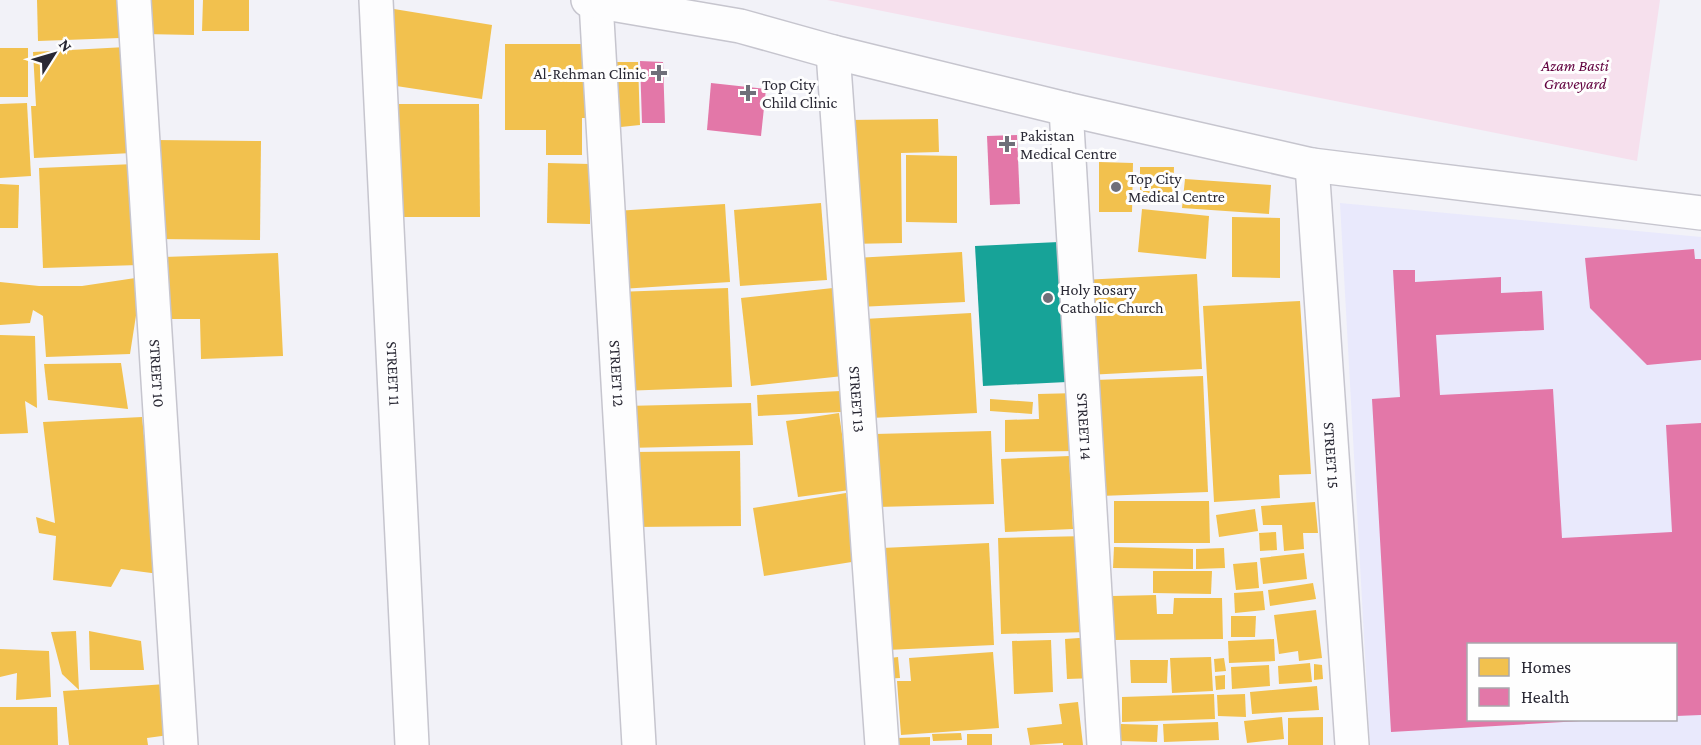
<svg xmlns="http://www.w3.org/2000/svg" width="1701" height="745" font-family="'Crimson Pro',serif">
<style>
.built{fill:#e9e9fc;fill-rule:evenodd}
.green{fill:#f6e0ed}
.homes{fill:#f2c14e}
.health{fill:#e377a8}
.public{fill:#17a398}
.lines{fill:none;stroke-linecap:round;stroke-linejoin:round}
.minor-casing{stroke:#c6c5ce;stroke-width:36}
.tertiary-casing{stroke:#c6c5ce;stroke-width:36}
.minor{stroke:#fdfdfe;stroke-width:33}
.tertiary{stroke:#fdfdfe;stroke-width:33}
.poi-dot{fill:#6f6f79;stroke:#fefefe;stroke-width:2}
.labels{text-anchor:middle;stroke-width:6;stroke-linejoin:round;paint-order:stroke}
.park-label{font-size:16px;font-style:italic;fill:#61003e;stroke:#fefefe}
.poi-label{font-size:16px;fill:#292834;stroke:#fefefe;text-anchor:start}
.street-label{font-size:16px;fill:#292834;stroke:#fefefe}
</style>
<rect width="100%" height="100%" fill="#f2f2f8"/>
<path class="built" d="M 1340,203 L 1701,237 L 1701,745 L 1370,745 ZM 1468,644 L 1676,644 L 1676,720 L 1468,720 Z"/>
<polygon class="green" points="827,0 1660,0 1637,161"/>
<g class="homes">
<polygon points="37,0 118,0 120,38 38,41"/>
<polygon points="144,0 194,0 194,35 143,34"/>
<polygon points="203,0 249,0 249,31 202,31"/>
<polygon points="394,9 492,25 482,99 383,84"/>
<polygon points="505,44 589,44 588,118 582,118 582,155 546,155 546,130 505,130"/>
<polygon points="126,47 132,153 34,158 31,106 36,106 33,52"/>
<rect x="0" y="48" width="28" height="49"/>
<polygon points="612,62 638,62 640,125 611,128"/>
<polygon points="27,103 31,176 0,178 0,104"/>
<polygon points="389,104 479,104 480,217 390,217"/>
<polygon points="938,119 939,152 901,153 902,243 847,244 846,120"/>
<polygon points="155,140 261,141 260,240 154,239"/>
<polygon points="906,155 957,156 957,223 906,222"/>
<polygon points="1099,162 1133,163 1132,212 1099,212"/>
<polygon points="548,163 590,164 590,224 547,223"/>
<polygon points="135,164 139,265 43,268 39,168"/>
<polygon points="1140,167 1174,167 1173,194 1140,194"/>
<polygon points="1185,179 1271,185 1269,214 1182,208"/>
<polygon points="0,184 19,185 18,228 0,228"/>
<polygon points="821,203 827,280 740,286 734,210"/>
<polygon points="725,204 730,282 621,289 615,211"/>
<polygon points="1142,209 1209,216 1206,259 1138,252"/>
<polygon points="1232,217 1280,218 1280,278 1232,277"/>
<polygon points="962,252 965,302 858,307 855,258"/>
<polygon points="278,253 283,356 201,359 200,319 166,319 164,257"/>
<polygon points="1197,274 1202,369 1087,375 1083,280"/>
<polygon points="142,277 130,354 46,357 43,316 33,310 30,323 0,325 0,282 39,286 82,286"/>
<polygon points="728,288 732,387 621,391 616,292"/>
<polygon points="833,288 843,376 751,386 741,298"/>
<polygon points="1300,301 1311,474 1279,475 1280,498 1214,502 1203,306"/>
<polygon points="971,313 977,413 870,418 864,319"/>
<polygon points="0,335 35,336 37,408 25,401 28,433 0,434"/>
<polygon points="121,363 128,409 48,400 44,364"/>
<polygon points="1203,376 1208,492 1100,496 1095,380"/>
<polygon points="841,391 841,412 758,416 757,395"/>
<polygon points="1078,393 1078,451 1005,452 1005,420 1039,419 1038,394"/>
<polygon points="990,399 1033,402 1032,414 990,411"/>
<polygon points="751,403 753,445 627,448 625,406"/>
<polygon points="839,413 850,490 798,497 786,421"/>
<polygon points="142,417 159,574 121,569 111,587 53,580 56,536 39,533 36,517 55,523 43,422"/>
<polygon points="991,431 994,504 877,507 875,434"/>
<polygon points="740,451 741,526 633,527 632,452"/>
<polygon points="1069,456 1073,529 1005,532 1001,459"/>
<polygon points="846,493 858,561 764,576 753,508"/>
<polygon points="1114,501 1209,501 1210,543 1114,543"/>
<polygon points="1315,502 1318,533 1303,533 1304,549 1284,551 1282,525 1263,525 1261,506"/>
<polygon points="1255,509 1258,531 1219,537 1216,515"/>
<polygon points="1276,532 1277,550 1260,551 1259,533"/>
<polygon points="1088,536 1091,632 1001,634 998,538"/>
<polygon points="989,543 994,645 887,650 882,548"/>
<polygon points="1114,547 1193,549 1193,569 1113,568"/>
<polygon points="1224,548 1225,568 1196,569 1196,549"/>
<polygon points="1304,553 1307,579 1263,584 1260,558"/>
<polygon points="1257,562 1259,588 1236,590 1233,564"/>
<polygon points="1153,571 1212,571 1211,594 1153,593"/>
<polygon points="1313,583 1316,599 1270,606 1268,590"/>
<polygon points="1263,591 1265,610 1235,613 1234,593"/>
<polygon points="1156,595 1157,614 1173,614 1174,598 1222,598 1223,639 1113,640 1112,596"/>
<polygon points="1316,610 1322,658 1299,661 1298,651 1279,654 1274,615"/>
<polygon points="1231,616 1256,616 1255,637 1231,637"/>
<polygon points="76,631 79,690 166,684 169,735 147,738 148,745 69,745 63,691 79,690 62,674 51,632"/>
<polygon points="89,631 141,641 144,670 90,670"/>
<polygon points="1093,637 1096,678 1067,679 1065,639"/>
<polygon points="1274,639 1275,661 1229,663 1228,641"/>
<polygon points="1051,640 1053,692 1014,694 1012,641"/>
<polygon points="0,649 49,651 51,697 16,700 17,673 0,677"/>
<polygon points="993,652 999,728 901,735 897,681 911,681 909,658"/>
<polygon points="898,657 900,678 884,679 883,659"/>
<polygon points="1211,657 1213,691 1172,693 1170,658"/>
<polygon points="1224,658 1226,671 1215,672 1214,659"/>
<polygon points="1130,660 1168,660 1167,683 1131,683"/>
<polygon points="1310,663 1312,682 1279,684 1278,666"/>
<polygon points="1314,664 1322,665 1323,679 1314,680"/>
<polygon points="1269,665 1270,686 1232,689 1231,667"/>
<polygon points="1225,675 1225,689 1216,690 1215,676"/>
<polygon points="1317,686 1319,710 1252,714 1250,692"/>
<polygon points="1214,694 1215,719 1122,722 1122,697"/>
<polygon points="1245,694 1246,717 1218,716 1217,695"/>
<polygon points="1078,702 1083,745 1063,745 1063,743 1030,745 1027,728 1062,724 1059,704"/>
<polygon points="0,707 57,707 58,745 0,745"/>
<polygon points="1282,717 1284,739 1247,743 1244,721"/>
<polygon points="1323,717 1323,745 1288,745 1288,718"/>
<polygon points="1218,722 1219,740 1164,742 1163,724"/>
<polygon points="1121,724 1158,725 1157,742 1120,741"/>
<polygon points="961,733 962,740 933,741 932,734"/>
<rect x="967" y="734" width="25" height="11"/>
<polygon points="930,737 930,745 897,745 897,738"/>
</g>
<g class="health">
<polygon points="640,61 663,62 665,123 642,123"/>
<polygon points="711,83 766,89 761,136 707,130"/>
<polygon points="1017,135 1020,204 990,205 987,136"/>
<polygon points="1694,249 1695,259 1701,259 1701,360 1647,365 1590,308 1585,258"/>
<polygon points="1393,270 1415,270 1415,282 1501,277 1501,293 1542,291 1544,330 1436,335 1440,395 1553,389 1562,538 1672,532 1666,425 1701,423 1701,715 1676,716 1676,644 1468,644 1468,720 1580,720 1581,721 1391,732 1372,399 1400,397"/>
</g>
<polygon class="public" points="1059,242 1067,382 983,386 975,246"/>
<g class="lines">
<defs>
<g id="minor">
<path id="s1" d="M 134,0 L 181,745"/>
<path id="s2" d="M 376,0 L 412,745"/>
<path id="s3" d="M 596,2 L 639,745"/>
<path id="s4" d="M 833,52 L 882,745"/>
<path id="s5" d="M 1066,109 L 1104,745"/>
<path id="s6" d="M 1312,165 L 1352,745"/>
</g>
<polyline id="tertiary" points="588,0 740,26 833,52 1066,109 1312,165 1701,213"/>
</defs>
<use href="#minor" class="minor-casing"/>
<use href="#tertiary" class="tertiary-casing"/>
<use href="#minor" class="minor"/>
<use href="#tertiary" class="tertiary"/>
</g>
<g class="poi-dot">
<path d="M656 64h6v6h6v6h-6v6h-6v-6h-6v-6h6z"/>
<path d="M745 84h6v6h6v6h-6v6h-6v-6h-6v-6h6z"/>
<path d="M1004 135h6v6h6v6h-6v6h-6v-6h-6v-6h6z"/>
<circle cx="1116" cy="187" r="6"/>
<circle cx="1048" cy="298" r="6"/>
</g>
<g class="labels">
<g class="park-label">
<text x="1575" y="71">Azam Basti<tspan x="1575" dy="18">Graveyard</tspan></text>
</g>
<g class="poi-label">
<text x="646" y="79" text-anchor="end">Al-Rehman Clinic</text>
<text x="762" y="90">Top City<tspan x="762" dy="18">Child Clinic</tspan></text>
<text x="1020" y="141">Pakistan<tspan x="1020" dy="18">Medical Centre</tspan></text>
<text x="1128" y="184">Top City<tspan x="1128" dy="18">Medical Centre</tspan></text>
<text x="1060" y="295">Holy Rosary<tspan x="1060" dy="18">Catholic Church</tspan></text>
</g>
<g class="street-label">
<text dy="6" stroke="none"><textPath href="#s1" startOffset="374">STREET 10</textPath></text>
<text dy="6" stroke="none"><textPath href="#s2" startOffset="374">STREET 11</textPath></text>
<text dy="6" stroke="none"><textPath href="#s3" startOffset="372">STREET 12</textPath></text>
<text dy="6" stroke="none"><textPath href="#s4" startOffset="348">STREET 13</textPath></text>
<text dy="6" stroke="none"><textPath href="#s5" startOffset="318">STREET 14</textPath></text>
<text dy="6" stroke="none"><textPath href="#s6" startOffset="291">STREET 15</textPath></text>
</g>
</g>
<rect x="1467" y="643" width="210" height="78" fill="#fefefe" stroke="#a9a8ad" stroke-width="1.5"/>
<rect x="1479" y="658" width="30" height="18" fill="#f2c14e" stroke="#a9a8ad" stroke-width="1.5"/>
<text x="1521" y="673" font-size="18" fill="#292834">Homes</text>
<rect x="1479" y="688" width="30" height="18" fill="#e377a8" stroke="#a9a8ad" stroke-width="1.5"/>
<text x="1521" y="703" font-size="18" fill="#292834">Health</text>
<g transform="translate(54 54) rotate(53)" stroke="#fefefe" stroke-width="4.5" paint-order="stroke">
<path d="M0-4.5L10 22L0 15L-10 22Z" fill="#292834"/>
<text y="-9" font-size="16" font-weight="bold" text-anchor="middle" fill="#292834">N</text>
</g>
</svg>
